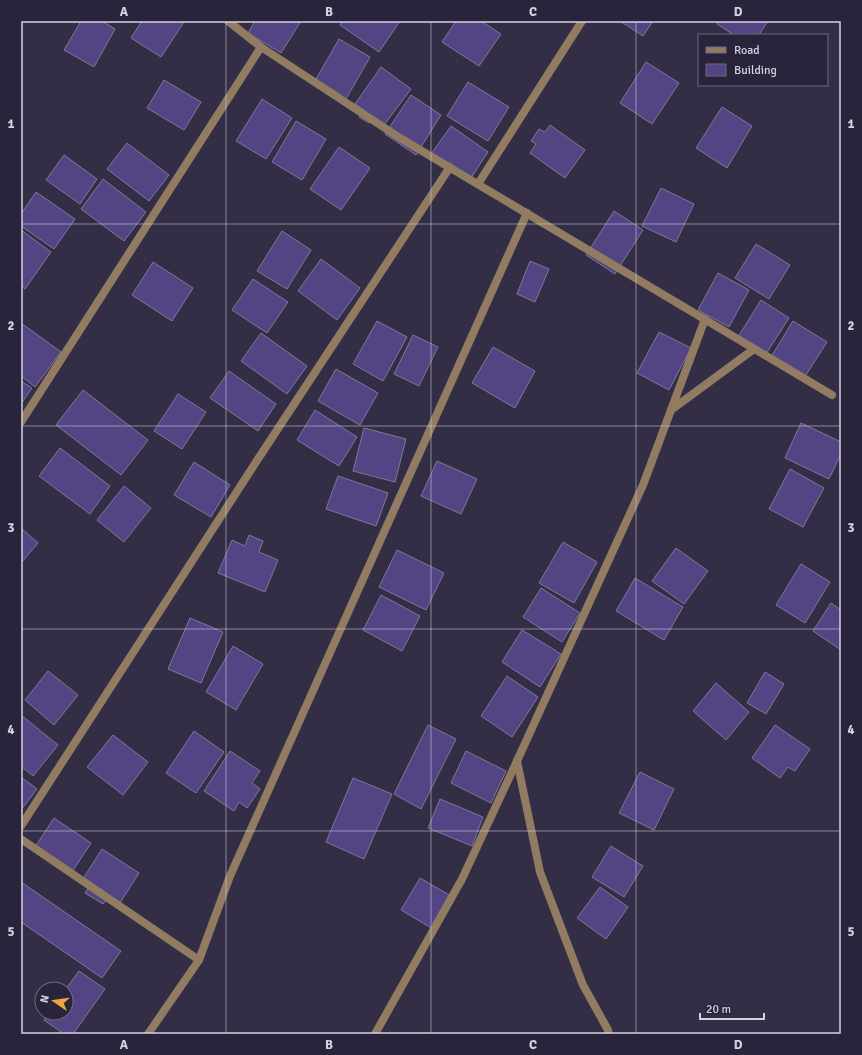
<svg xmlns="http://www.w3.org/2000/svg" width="862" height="1055" font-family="Signika,sans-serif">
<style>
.building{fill:#534584;stroke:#7d7995}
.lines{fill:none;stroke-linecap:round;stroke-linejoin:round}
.street{stroke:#917c62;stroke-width:8}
.grid{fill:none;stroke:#d4d2e2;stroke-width:1;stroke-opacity:0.55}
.neatline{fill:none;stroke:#d4d2e2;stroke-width:1.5}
.grid-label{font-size:13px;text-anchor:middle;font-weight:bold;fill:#d4d2e2}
</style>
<rect width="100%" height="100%" fill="#332e46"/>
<g class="building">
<polygon points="81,21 102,21 115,29 94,67 64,50"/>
<polygon points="142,21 182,21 184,22 161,57 131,38"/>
<polygon points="255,21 301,21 281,53 248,33"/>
<polygon points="342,21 400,21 379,52 340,25"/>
<polygon points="456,21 481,21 501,34 479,66 442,42"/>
<polygon points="620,21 653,21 643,36"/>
<polygon points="718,21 768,21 759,35 734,35 717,24"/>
<polygon points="339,39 370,57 346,99 315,81"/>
<polygon points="646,62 679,83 652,124 620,103"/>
<polygon points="381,67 411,89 384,125 373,117 369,123 359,117 364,110 355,104"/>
<polygon points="164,80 201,102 184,130 147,108"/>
<polygon points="468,82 509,107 488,141 447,116"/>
<polygon points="411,95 441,115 416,155 385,134"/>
<polygon points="262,99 292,118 266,159 236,141"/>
<polygon points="722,107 752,126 727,168 696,148"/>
<polygon points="296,121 326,139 302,180 272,162"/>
<polygon points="550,125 585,150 565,178 530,153 536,144 531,141 539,129 545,132"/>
<polygon points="451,126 488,152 469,181 431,154"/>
<polygon points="127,143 169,175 149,201 107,169"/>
<polygon points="339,147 370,168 341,210 310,189"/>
<polygon points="64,155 97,179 80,204 46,180"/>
<polygon points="103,179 146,212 124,241 81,209"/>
<polygon points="661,188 694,204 676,242 642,226"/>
<polygon points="36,192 75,219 54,249 21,226 21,214"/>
<polygon points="614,211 643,230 615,274 586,255"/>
<polygon points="21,230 51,252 25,289 21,286"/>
<polygon points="282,231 311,250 287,289 257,271"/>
<polygon points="756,244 790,265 769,299 735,278"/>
<polygon points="321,259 360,288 337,320 298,291"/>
<polygon points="530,261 549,269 535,302 517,294"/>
<polygon points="153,262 193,288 172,321 132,295"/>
<polygon points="718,273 749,290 729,327 698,310"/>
<polygon points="253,279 288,302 267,333 232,310"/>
<polygon points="761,300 789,318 766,354 738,337"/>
<polygon points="377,321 407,337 383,381 353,364"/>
<polygon points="793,321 827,342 804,378 771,357"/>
<polygon points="21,323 61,352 35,387 21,376"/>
<polygon points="659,332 691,348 669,390 637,373"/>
<polygon points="261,333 307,366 287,394 241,361"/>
<polygon points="413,335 438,347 419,386 394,374"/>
<polygon points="493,347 535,371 515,408 472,383"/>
<polygon points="336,369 378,393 360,425 318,401"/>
<polygon points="229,371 276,404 258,431 210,398"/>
<polygon points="21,381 32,388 21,404"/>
<polygon points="83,390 148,440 121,475 56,425"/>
<polygon points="178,394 206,412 182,449 154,431"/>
<polygon points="315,410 357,437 339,466 297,440"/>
<polygon points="801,423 841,442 841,454 829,479 785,458"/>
<polygon points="364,428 406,439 395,482 353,471"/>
<polygon points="60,448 110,486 90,514 39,476"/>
<polygon points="437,461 477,479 461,514 421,496"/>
<polygon points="194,462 230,485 211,517 174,495"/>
<polygon points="790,469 824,488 803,527 769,509"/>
<polygon points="338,476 388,493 376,526 326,509"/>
<polygon points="124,486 151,508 124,542 97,520"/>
<polygon points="21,528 38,543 21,563"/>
<polygon points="249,535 263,541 259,552 278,560 265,592 218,573 232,540 245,546"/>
<polygon points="563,542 597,562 574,603 539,583"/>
<polygon points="676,548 708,571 684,604 652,581"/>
<polygon points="397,550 444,573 426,610 379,587"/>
<polygon points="801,564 830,582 805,623 776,605"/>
<polygon points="635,578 683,607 664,640 616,611"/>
<polygon points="541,588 580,613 562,642 523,617"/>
<polygon points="381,595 420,616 402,651 363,630"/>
<polygon points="831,603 841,610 841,650 813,631"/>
<polygon points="190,618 223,632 201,683 168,669"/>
<polygon points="522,630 561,654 540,687 502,662"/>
<polygon points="233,646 263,664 236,710 206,692"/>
<polygon points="48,671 78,695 54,725 25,700"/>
<polygon points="765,672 784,684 766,714 747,703"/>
<polygon points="507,676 538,697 512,737 481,716"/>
<polygon points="716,683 749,712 726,740 693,711"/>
<polygon points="21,715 58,745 33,776 21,766"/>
<polygon points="428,725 456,739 421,809 394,794"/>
<polygon points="775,725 810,749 795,771 788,767 780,778 752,758"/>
<polygon points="194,731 224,752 196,793 166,773"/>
<polygon points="113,735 148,762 123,795 87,767"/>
<polygon points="230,751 260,771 252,783 260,789 247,808 239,802 234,811 204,791"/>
<polygon points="466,751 506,771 491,803 451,783"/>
<polygon points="640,772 674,789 654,830 619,813"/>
<polygon points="21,777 37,789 21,810"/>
<polygon points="353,778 392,794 364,859 326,842"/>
<polygon points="440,799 483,817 472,846 428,828"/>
<polygon points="54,818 91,843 72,872 35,847"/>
<polygon points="611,846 643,866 624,897 592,877"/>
<polygon points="102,849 139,873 118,906 107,899 103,904 85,893 89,887 81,882"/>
<polygon points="420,878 451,896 433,929 401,910"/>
<polygon points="21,882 121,951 102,978 21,922"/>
<polygon points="600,887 628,907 606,939 577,918"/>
<polygon points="79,971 105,989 73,1034 64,1034 44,1020 49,1013 66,1013 66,989"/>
</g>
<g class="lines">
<g class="street">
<polyline points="228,21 261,47 400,138 832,395"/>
<polyline points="478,184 582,21"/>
<polyline points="671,410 754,349"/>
<polyline points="21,422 261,47"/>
<polyline points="517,761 540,872 583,985 608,1030 609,1034"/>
<polyline points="21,826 258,459 450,167"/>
<polyline points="21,839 199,960"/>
<polyline points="148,1034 199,960 230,876 527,213"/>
<polyline points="375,1034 462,879 517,761 643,485 705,319"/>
</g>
</g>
<path class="grid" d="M 226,21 L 226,1034M 431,21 L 431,1034M 636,21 L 636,1034M 21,224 L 841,224M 21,426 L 841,426M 21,629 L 841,629M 21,831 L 841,831"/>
<rect width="862" height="1055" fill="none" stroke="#29243c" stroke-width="44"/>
<rect x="698" y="34" width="130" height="52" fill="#29243c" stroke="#6d6a7e"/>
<rect x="706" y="47" width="20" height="6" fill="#917c62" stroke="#6d6a7e"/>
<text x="734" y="54" font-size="12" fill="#d4d2e2">Road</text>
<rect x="706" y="64" width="20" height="12" fill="#534584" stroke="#6d6a7e"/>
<text x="734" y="74" font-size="12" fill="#d4d2e2">Building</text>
<g transform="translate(54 1001) rotate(283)"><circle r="19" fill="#29243c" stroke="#6d6a7e"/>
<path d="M0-3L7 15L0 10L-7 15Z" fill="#efa73d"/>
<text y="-6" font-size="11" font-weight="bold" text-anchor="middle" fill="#d4d2e2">N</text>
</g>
<path d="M700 1013v6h64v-6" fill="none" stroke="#d4d2e2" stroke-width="2"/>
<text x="706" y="1013" font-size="12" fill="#d4d2e2" stroke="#29243c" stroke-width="3" paint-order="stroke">20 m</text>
<rect x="22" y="22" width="818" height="1011" class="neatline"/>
<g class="grid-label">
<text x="124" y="16">A</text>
<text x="329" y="16">B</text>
<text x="533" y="16">C</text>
<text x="738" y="16">D</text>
<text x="11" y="128">1</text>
<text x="851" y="128">1</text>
<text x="11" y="330">2</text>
<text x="851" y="330">2</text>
<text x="11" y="532">3</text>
<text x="851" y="532">3</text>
<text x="11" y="734">4</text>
<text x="851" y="734">4</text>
<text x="11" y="936">5</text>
<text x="851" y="936">5</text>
<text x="124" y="1049">A</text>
<text x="329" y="1049">B</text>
<text x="533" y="1049">C</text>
<text x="738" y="1049">D</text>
</g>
</svg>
